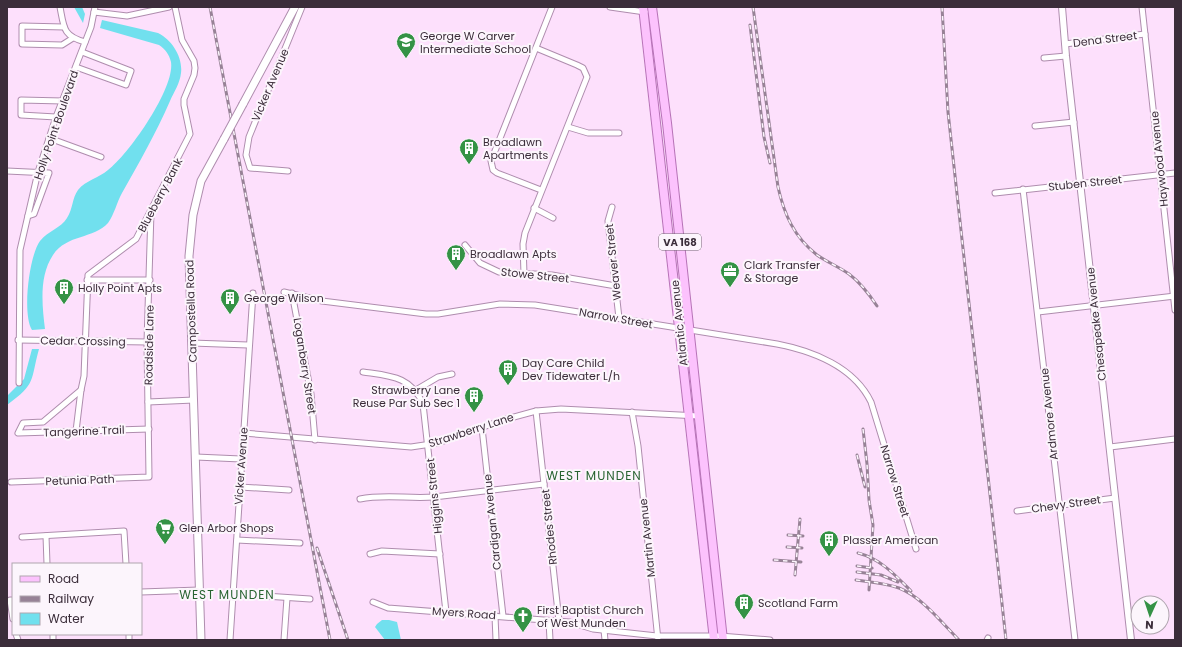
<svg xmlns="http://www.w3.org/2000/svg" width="1182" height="647" font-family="Poppins,sans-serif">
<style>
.water{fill:#71e0ee}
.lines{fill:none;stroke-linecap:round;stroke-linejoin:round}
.minor-casing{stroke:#af8dae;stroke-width:7}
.tertiary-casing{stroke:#af8dae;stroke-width:8}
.secondary-casing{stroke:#af8dae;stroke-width:9}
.primary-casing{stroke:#b773b7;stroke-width:10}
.minor{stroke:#fff;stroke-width:5}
.tertiary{stroke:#fff;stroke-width:6}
.secondary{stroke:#fff;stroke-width:7}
.primary{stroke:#fcc2fd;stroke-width:8}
.rail-casing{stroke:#978296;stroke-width:3}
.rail{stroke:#fcf5fc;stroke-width:1.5;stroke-dasharray:4.5;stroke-linecap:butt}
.secondary-bridge-casing{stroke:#af8dae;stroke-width:9;stroke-linecap:butt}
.secondary-bridge{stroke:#fff;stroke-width:7}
.labels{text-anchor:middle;stroke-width:4;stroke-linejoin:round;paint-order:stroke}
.shield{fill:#fcf5fc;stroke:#756974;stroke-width:1}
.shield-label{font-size:10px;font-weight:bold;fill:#3b2d3a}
.poi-label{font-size:11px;fill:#3b2d3a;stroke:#fcf5fc;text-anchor:start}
.street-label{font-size:11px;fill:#3b2d3a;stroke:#fcf5fc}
.neighbourhood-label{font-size:12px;letter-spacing:1px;fill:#286331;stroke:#fcf5fc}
</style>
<rect width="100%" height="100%" fill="#fde0fc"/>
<g class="water">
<polygon points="74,7 82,7 85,14 83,23"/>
<path d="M 102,20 L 158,33 C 172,40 183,57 181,73 C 180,83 174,92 170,101 C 156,133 139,163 122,193 C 117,202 114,215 108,223 C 94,239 67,234 53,255 C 39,276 42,305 45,329 L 32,330 C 22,314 29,256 40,241 C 48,231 61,228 67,218 C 73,209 72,198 78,190 C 86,180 99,178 108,170 C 129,154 175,88 171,62 C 169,54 165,49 159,45 L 100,28 Z"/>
<path d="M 32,349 L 39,349 C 30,381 37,383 7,405 L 7,396 L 24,379 Z"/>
<polygon points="382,620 389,620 397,622 401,640 385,640 375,627 377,624"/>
</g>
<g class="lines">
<defs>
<g id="minor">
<path d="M 60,7 C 64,28 63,36 85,42"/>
<polyline points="610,7 645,12"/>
<polyline points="1142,7 1175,310"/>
<polyline points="94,12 127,16 169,7"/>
<polyline points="64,27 22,26 22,44 62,45 73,38"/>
<polyline points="1065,44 1145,34"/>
<polyline points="1044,58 1066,56"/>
<polyline points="76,67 126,85 131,71 82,52"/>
<polyline points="56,117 21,115 21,100 63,101"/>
<polyline points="1035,126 1074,122"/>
<polyline points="568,127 588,133 619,133"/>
<polyline points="49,138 101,157"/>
<polyline points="7,171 49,173 34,214 28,216"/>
<polyline points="288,171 250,168 246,155 249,137 302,7"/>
<polyline points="1023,189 1075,640"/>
<polyline points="541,190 497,173 493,170 491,161 552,7"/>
<polyline points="995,193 1175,173"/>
<polyline points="612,207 608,221 619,318"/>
<polyline points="534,208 553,218"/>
<polyline points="465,245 480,263 499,272 552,275 616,286"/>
<polyline points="524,274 523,244 525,233 587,77 583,68 577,65 536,48"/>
<polyline points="87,280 150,280"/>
<path d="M 284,292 L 322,301 L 426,314 L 438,314 L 500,304 L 535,305 L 777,344 C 813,351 854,367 871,402 L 916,549"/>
<polyline points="292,293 311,394 315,440"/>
<polyline points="1038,312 1175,296"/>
<polyline points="18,340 147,342"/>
<polyline points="192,343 248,345"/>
<path d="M 363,372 C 390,376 411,376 423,404 L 446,612"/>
<polyline points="19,383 20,250 38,172 56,117 91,27 95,7"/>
<polyline points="81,390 43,422 23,423 18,433 149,429"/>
<polyline points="416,390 438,377 452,374"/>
<polyline points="148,402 194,400"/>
<polyline points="536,411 559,621"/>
<polyline points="632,412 638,446 658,640"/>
<polyline points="482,428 503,616"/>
<polyline points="76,431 81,390 84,376 88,275 136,239 190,134 184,105 184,99 194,75 195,68 194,61 182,40 175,7"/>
<polyline points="243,433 411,447 438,443 503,420 536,411 561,409 699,416"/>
<polyline points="1110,447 1175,439"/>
<polyline points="196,457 241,459"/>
<polyline points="11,482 149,477 147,342 151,212"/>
<polyline points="240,487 289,490"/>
<path d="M 360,499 C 384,494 409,499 434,497 L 544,484"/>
<polyline points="1017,511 1115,498"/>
<polyline points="46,536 47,564"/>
<polyline points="22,537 124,531 126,564"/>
<polyline points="237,540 300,543"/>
<polyline points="370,554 382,551 440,554"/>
<polyline points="141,592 199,590"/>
<polyline points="233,594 310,599"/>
<polyline points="13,600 10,600 13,619"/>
<polyline points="373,602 388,608 570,622 593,629 657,636 720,636 770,640"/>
<polyline points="495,616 496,640"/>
<polyline points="549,621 550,640"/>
<polyline points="604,630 605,640"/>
<polyline points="16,634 18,640"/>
<polyline points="53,634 53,640"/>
<polyline points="129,634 129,640"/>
<polyline points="230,640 253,293"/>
<polyline points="284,640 287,598"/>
<polyline points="987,640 988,638"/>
</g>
<polyline id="tertiary" points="1062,7 1066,56 1131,640"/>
<g id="secondary">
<polyline points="243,104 295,7"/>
<polyline points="201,640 189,256 193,215 201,181 224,139"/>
</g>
<g id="primary">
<polyline points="643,7 714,640"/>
<polyline points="652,7 667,123 723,640"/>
</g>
</defs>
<use href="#minor" class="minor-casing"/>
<use href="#tertiary" class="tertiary-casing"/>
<use href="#secondary" class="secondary-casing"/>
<use href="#primary" class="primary-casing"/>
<use href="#minor" class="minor"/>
<use href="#tertiary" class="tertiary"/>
<use href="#secondary" class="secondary"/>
<use href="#primary" class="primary"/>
<defs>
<g id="rail">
<polyline points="210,7 330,640"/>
<path d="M 753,7 L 778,187 C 784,214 794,237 817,255 C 827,262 839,267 849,274 C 861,283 869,294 877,306"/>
<polyline points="942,7 948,112 1006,640"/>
<polyline points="750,25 764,137 770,163"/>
<polyline points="863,429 867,464 869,500 873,525 869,590"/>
<polyline points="857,455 865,487"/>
<polyline points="788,535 803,536"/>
<polyline points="787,547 802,548"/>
<polyline points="317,548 348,640"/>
<path d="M 858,553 C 881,559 895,575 911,591"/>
<polyline points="774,560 801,562"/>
<polyline points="857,566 872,568"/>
<polyline points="857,572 881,575 898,582"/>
<polyline points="795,575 800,519"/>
<path d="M 856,580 C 870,582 885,583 899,588 C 922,597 941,622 959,640"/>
</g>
</defs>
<use href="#rail" class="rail-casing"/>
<use href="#rail" class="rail"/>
<defs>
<polyline id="secondary-bridge" points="224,139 243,104"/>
</defs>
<use href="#secondary-bridge" class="secondary-bridge-casing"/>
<use href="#secondary-bridge" class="secondary-bridge"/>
</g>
<defs>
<symbol id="school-pin" viewBox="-11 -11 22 30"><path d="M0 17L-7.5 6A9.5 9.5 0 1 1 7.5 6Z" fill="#349245" stroke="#fcf5fc"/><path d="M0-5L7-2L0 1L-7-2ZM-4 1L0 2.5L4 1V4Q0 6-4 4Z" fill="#fff"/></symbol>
<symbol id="building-pin" viewBox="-11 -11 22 30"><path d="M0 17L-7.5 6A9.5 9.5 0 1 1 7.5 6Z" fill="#349245" stroke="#fcf5fc"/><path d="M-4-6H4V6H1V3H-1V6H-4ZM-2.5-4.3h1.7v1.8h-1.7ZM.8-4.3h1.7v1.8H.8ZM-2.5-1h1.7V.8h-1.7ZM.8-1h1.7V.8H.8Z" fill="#fff"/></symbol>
<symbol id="office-pin" viewBox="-11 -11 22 30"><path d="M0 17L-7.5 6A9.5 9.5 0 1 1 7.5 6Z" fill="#349245" stroke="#fcf5fc"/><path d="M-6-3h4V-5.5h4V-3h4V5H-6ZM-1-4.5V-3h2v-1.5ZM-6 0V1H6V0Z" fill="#fff"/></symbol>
<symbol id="supermarket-pin" viewBox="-11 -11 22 30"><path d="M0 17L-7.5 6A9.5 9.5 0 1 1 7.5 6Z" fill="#349245" stroke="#fcf5fc"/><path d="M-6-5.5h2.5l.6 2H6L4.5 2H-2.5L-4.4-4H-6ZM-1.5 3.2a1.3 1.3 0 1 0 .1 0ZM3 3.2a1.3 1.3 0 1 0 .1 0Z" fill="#fff"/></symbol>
<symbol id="church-pin" viewBox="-11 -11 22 30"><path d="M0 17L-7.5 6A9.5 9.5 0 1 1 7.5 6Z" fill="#349245" stroke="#fcf5fc"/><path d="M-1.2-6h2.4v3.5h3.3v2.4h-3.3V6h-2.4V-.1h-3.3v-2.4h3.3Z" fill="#fff"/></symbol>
</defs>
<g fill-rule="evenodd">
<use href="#school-pin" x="395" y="31" width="22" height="30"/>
<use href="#building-pin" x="458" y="137" width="22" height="30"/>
<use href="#building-pin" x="445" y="243" width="22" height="30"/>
<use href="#office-pin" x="719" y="260" width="22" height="30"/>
<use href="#building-pin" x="53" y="277" width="22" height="30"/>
<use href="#building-pin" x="219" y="287" width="22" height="30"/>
<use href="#building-pin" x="497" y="358" width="22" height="30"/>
<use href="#building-pin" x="463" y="385" width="22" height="30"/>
<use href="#supermarket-pin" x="154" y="517" width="22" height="30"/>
<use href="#building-pin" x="818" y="529" width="22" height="30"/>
<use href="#building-pin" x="733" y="592" width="22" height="30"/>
<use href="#church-pin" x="512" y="605" width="22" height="30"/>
</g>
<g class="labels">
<rect class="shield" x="659" y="234" width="42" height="16" rx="3"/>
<g class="shield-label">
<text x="680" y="246">VA 168</text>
</g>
<g class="poi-label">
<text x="420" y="40">George W Carver<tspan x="420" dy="13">Intermediate School</tspan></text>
<text x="483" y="146">Broadlawn<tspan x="483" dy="13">Apartments</tspan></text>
<text x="470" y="258">Broadlawn Apts</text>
<text x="744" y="269">Clark Transfer<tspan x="744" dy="13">&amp; Storage</tspan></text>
<text x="78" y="292">Holly Point Apts</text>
<text x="244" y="302">George Wilson</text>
<text x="522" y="367">Day Care Child<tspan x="522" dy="13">Dev Tidewater L/h</tspan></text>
<text x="460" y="394" text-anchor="end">Strawberry Lane<tspan x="460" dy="13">Reuse Par Sub Sec 1</tspan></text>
<text x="179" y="532">Glen Arbor Shops</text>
<text x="843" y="544">Plasser American</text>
<text x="758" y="607">Scotland Farm</text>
<text x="537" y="614">First Baptist Church<tspan x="537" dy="13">of West Munden</tspan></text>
</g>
<g class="street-label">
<text transform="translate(1105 39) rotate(-7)" y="4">Dena Street</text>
<text transform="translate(270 85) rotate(-67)" y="4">Vicker Avenue</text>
<text transform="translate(56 125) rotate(-71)" y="4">Holly Point Boulevard</text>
<text transform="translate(1159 159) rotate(-96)" y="4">Haywood Avenue</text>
<text transform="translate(1085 183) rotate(-6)" y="4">Stuben Street</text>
<text transform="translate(160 195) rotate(-62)" y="4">Blueberry Bank</text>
<text transform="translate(613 262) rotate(-96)" y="4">Weaver Street</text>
<text transform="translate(535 275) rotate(6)" y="4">Stowe Street</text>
<text transform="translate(191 311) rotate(-92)" y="4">Campostella Road</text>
<text transform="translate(616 318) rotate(10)" y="4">Narrow Street</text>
<text transform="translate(679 323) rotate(-96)" y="4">Atlantic Avenue</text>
<text transform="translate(1096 324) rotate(-96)" y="4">Chesapeake Avenue</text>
<text transform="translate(83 341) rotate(1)" y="4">Cedar Crossing</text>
<text transform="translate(149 345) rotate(-89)" y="4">Roadside Lane</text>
<text transform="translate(305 366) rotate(81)" y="4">Loganberry Street</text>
<text transform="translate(1049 414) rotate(-96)" y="4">Ardmore Avenue</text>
<text transform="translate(471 430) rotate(-18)" y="4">Strawberry Lane</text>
<text transform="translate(84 431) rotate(-2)" y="4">Tangerine Trail</text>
<text transform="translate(241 466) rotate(-86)" y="4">Vicker Avenue</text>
<text transform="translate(80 480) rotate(-2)" y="4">Petunia Path</text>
<text transform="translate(895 481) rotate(73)" y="4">Narrow Street</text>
<text transform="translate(434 496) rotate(-96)" y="4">Higgins Street</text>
<text transform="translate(1066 504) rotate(-8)" y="4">Chevy Street</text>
<text transform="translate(492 522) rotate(-96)" y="4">Cardigan Avenue</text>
<text transform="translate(549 527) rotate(-96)" y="4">Rhodes Street</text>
<text transform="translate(647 538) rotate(-96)" y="4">Martin Avenue</text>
<text transform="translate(464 613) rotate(4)" y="4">Myers Road</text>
</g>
<g class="neighbourhood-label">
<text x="594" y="480">WEST MUNDEN</text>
<text x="227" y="599">WEST MUNDEN</text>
</g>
</g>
<rect width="1182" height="647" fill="none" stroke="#3b2d3a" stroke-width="16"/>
<rect x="12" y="563" width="130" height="72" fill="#fcf5fc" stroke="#afa5ae"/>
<rect x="20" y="576" width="20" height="6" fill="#fcc2fd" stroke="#afa5ae"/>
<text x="48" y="583" font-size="12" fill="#3b2d3a">Road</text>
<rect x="20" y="596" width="20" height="6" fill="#978296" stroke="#afa5ae"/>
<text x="48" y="603" font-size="12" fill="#3b2d3a">Railway</text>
<rect x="20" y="613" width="20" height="12" fill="#71e0ee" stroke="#afa5ae"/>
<text x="48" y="623" font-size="12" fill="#3b2d3a">Water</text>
<g transform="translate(1150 615) rotate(183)"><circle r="19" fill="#fcf5fc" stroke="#afa5ae"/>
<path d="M0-3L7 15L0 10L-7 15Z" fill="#349245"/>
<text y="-6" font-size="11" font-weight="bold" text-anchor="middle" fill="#3b2d3a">N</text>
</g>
</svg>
